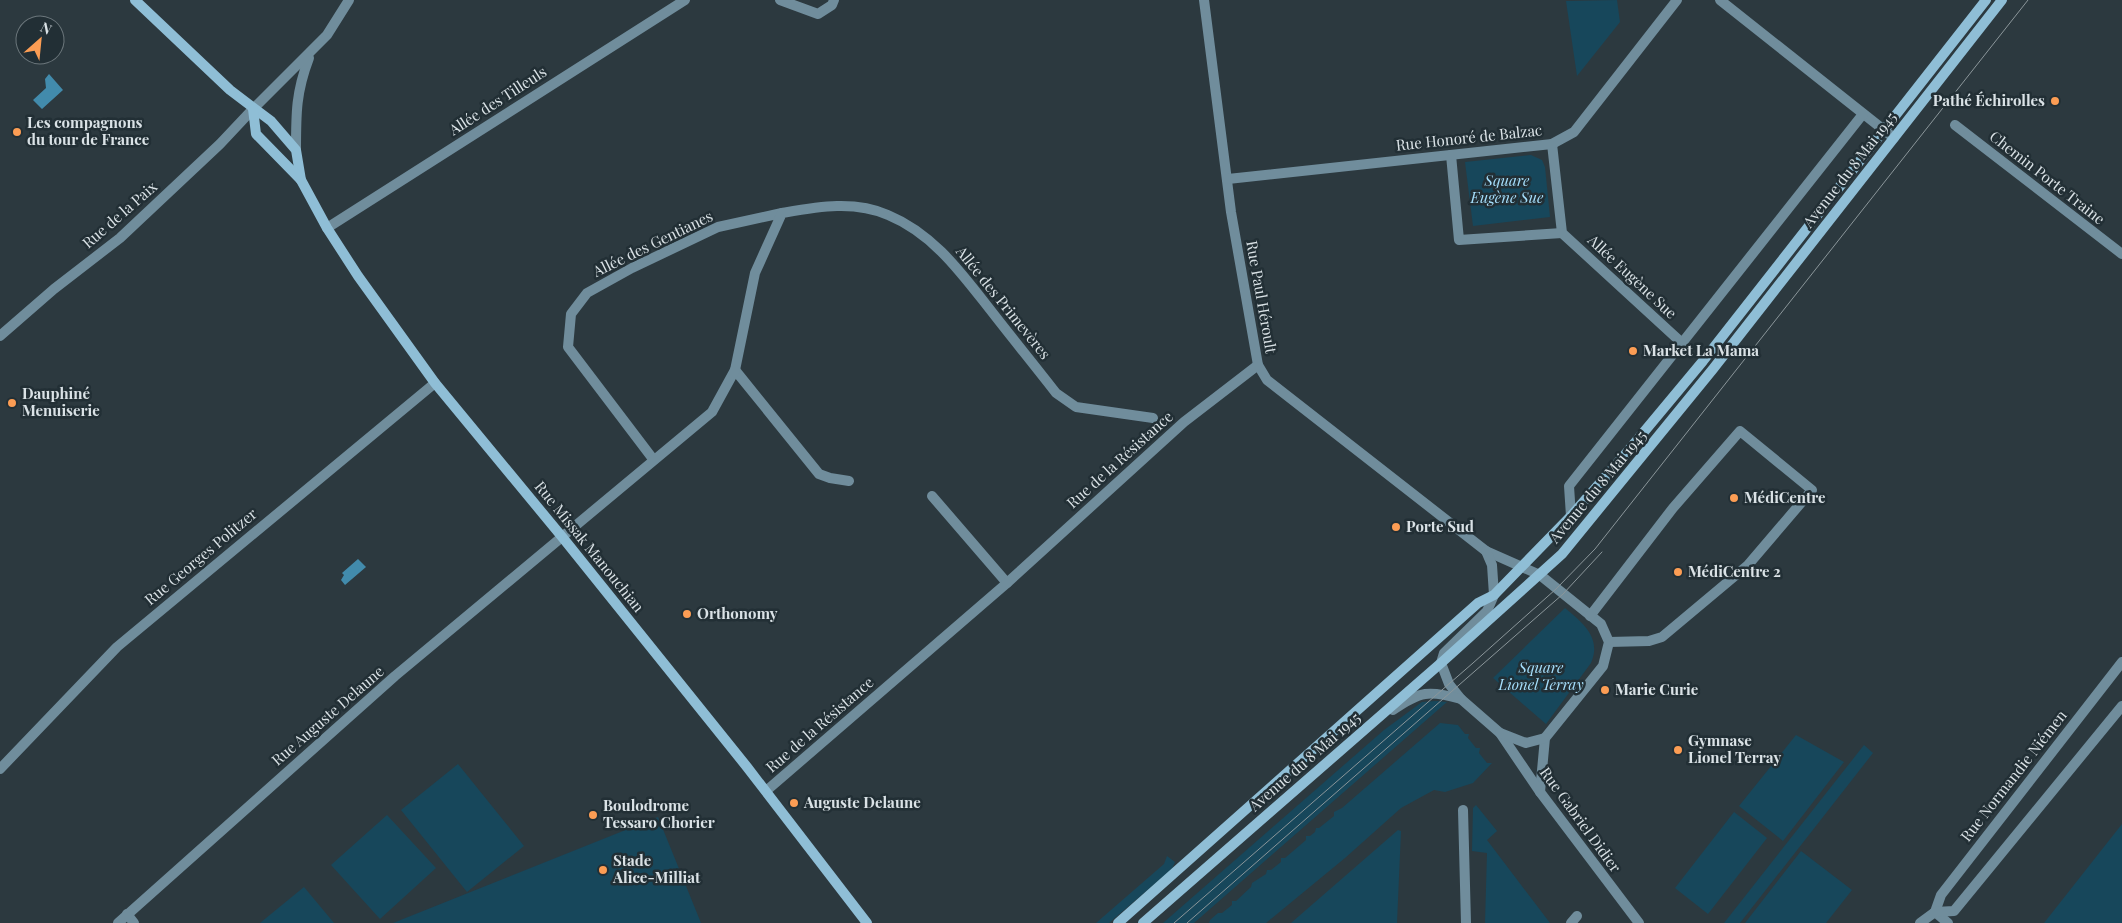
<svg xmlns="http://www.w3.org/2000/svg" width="2122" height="923" font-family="'Playfair Display',serif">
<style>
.green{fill:#17475b}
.water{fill:#428bac}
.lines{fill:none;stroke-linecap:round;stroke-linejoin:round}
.street{stroke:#708d9c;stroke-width:10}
.secondary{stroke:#8fbed6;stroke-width:10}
.tram{stroke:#8b969a;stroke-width:1}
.poi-dot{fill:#fc9d54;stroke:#222f35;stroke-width:2}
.labels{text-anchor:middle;stroke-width:5;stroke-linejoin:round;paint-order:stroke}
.street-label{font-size:15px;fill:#dae2e6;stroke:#222f35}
.poi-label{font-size:15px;font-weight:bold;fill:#dae2e6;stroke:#222f35;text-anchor:start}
.park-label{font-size:15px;font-style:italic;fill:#a5defb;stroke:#222f35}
</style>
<rect width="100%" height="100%" fill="#2c393f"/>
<g class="green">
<polygon points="1617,0 1620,22 1577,76 1566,1"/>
<polygon points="1531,155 1542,160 1545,167 1550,217 1473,226 1465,162"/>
<path d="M 1565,608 C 1583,623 1602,638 1591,663 L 1546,724 L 1493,678 Z"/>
<polygon points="1436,701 1447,702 1194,923 1163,923 1384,730 1422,702"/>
<polygon points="1440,723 1458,725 1465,734 1469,734 1468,738 1476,748 1480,748 1479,753 1487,763 1492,763 1473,783 1445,792 1434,790 1401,808 1345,858 1266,923 1209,923 1210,920 1218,913 1222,913 1232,905 1232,901 1236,901 1251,887 1252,883 1266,874 1267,870 1271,870 1281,862 1281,858 1285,858 1306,840 1306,836 1310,836 1315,832 1316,828 1319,828 1334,816 1334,812 1342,808"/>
<polygon points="1796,735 1844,762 1783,841 1739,806"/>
<polygon points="1864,745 1873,753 1740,923 1724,923"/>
<polygon points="458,764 524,846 467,892 401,810"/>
<polygon points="1476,805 1497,831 1487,840 1550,923 1485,923 1487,853 1472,851 1473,808"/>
<polygon points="1734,812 1767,838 1708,914 1675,888"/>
<polygon points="387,815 436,868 380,919 331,865"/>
<polygon points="658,817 701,923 393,923"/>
<polygon points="2122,824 2122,923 2044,923"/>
<polygon points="1398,830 1401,831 1397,923 1291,923"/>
<polygon points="1801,851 1852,890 1826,923 1745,923"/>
<polygon points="1167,856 1175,862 1172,869 1109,923 1096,923 1164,864"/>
<polygon points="304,887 334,923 260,923"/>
</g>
<g class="water">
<polygon points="49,74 63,90 42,109 33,100 46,88 45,79"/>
<polygon points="358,559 366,567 345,585 341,580 344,575 342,573"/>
</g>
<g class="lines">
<g class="street">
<polyline points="780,0 818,14 832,5 834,0"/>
<polyline points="1204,0 1231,212 1258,365 1267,380 1486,551 1540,575 1601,624 1609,642 1603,666 1545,738 1540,792"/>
<polyline points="1720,0 1894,138"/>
<polyline points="1955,125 2122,254"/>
<polyline points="1552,144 1562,233 1682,343"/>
<path d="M 296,150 C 296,113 296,92 309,58"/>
<polyline points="1451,155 1459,240 1562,233"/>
<polyline points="1228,179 1552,144 1574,132 1677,0"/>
<polyline points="327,228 685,0"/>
<polyline points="0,336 54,289 120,238 220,144 253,109 327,35 349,0"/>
<polyline points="735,370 819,474 830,478 849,481"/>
<polyline points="653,459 568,347 571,314 587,293 632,268 718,227 782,213"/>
<polyline points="932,496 1007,583"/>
<polyline points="1571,516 1569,486 1863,114"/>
<polyline points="1486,551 1492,565 1494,595 1487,611 1444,653 1441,663 1449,684 1461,699 1500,733 1540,792 1639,923"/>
<polyline points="1590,616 1673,508 1740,431 1812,490 1748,565 1662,637 1649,641 1609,642"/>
<path d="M 1393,710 C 1420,691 1429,690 1461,699"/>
<polyline points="1500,733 1526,743 1545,738"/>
<polyline points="0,769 117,647 435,383"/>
<polyline points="766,791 1007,583 1184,422 1258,365"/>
<polyline points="1463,810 1466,923"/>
<polyline points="1935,912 1941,895 2122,662"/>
<polyline points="1935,912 1948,923"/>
<polyline points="127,914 134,923"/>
<path d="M 118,923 L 395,676 L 712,412 L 735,370 L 755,273 L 782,213 C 817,207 854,200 888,215 C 934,234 962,274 992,312 C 1013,339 1035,366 1056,393 L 1076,407 L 1153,418"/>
<polyline points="1571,923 1577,916"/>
<polyline points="1920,923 1935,912 1954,911 2122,706"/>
</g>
<g class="secondary">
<polyline points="135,0 230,90 271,121 296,150 301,180 327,228 358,276 435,383 563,538 747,767 867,923"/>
<polyline points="253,109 256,134 301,180"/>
<polyline points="1118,923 1478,603 1494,595 1571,516 1628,451 1703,361 1986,0"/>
<polyline points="1143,923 1441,663 1562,554 1713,369 2002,0"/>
</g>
<g class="tram">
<polyline points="1174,923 1473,663 1556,589 1595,549 2028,0"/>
<polyline points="1187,923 1563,594 1602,552"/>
</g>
</g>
<g class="poi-dot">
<circle cx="2055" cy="101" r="5"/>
<circle cx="17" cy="132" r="5"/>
<circle cx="1633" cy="351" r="5"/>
<circle cx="12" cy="403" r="5"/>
<circle cx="1734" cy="498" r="5"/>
<circle cx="1396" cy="527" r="5"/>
<circle cx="1678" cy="572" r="5"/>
<circle cx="687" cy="614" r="5"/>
<circle cx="1605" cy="690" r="5"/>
<circle cx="1678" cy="750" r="5"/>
<circle cx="794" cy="803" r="5"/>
<circle cx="593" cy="815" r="5"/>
<circle cx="603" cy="870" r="5"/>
</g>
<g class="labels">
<g class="street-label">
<text transform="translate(498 101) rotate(-33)" y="5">Allée des Tilleuls</text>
<text transform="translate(1469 138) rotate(-6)" y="5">Rue Honoré de Balzac</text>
<text transform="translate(1850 170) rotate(-52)" y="5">Avenue du 8 Mai 1945</text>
<text transform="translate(2047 178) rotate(38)" y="5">Chemin Porte Traine</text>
<text transform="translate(120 215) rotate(-41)" y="5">Rue de la Paix</text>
<text transform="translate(653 244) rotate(-26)" y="5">Allée des Gentianes</text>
<text transform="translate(1632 277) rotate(43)" y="5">Allée Eugène Sue</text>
<text transform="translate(1261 297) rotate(80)" y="5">Rue Paul Héroult</text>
<text transform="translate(1003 303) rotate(51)" y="5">Allée des Primevères</text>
<text transform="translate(1120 460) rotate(-42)" y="5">Rue de la Résistance</text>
<text transform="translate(1598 487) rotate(-50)" y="5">Avenue du 8 Mai 1945</text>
<text transform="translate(589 547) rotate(51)" y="5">Rue Missak Manouchian</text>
<text transform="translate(201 557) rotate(-40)" y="5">Rue Georges Politzer</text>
<text transform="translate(328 716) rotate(-41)" y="5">Rue Auguste Delaune</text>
<text transform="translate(820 725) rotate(-41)" y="5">Rue de la Résistance</text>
<text transform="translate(1305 762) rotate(-41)" y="5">Avenue du 8 Mai 1945</text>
<text transform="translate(2014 776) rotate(-52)" y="5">Rue Normandie Niémen</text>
<text transform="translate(1580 820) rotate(54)" y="5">Rue Gabriel Didier</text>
</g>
<g class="poi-label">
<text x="2045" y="106" text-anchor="end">Pathé Échirolles</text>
<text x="27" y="128">Les compagnons<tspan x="27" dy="17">du tour de France</tspan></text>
<text x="1643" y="356">Market La Mama</text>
<text x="22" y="399">Dauphiné<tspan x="22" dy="17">Menuiserie</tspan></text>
<text x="1744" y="503">MédiCentre</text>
<text x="1406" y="532">Porte Sud</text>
<text x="1688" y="577">MédiCentre 2</text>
<text x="697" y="619">Orthonomy</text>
<text x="1615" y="695">Marie Curie</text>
<text x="1688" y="746">Gymnase<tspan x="1688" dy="17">Lionel Terray</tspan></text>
<text x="804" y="808">Auguste Delaune</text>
<text x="603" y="811">Boulodrome<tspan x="603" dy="17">Tessaro Chorier</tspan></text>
<text x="613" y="866">Stade<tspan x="613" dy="17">Alice-Milliat</tspan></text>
</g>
<g class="park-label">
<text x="1507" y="186">Square<tspan x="1507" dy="17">Eugène Sue</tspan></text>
<text x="1541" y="673">Square<tspan x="1541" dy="17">Lionel Terray</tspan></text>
</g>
</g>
<g transform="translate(40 40) rotate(27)"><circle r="24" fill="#222f35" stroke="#6c777c"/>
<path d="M0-4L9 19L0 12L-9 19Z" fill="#fc9d54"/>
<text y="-8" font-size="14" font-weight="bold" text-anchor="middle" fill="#dae2e6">N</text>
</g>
</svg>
